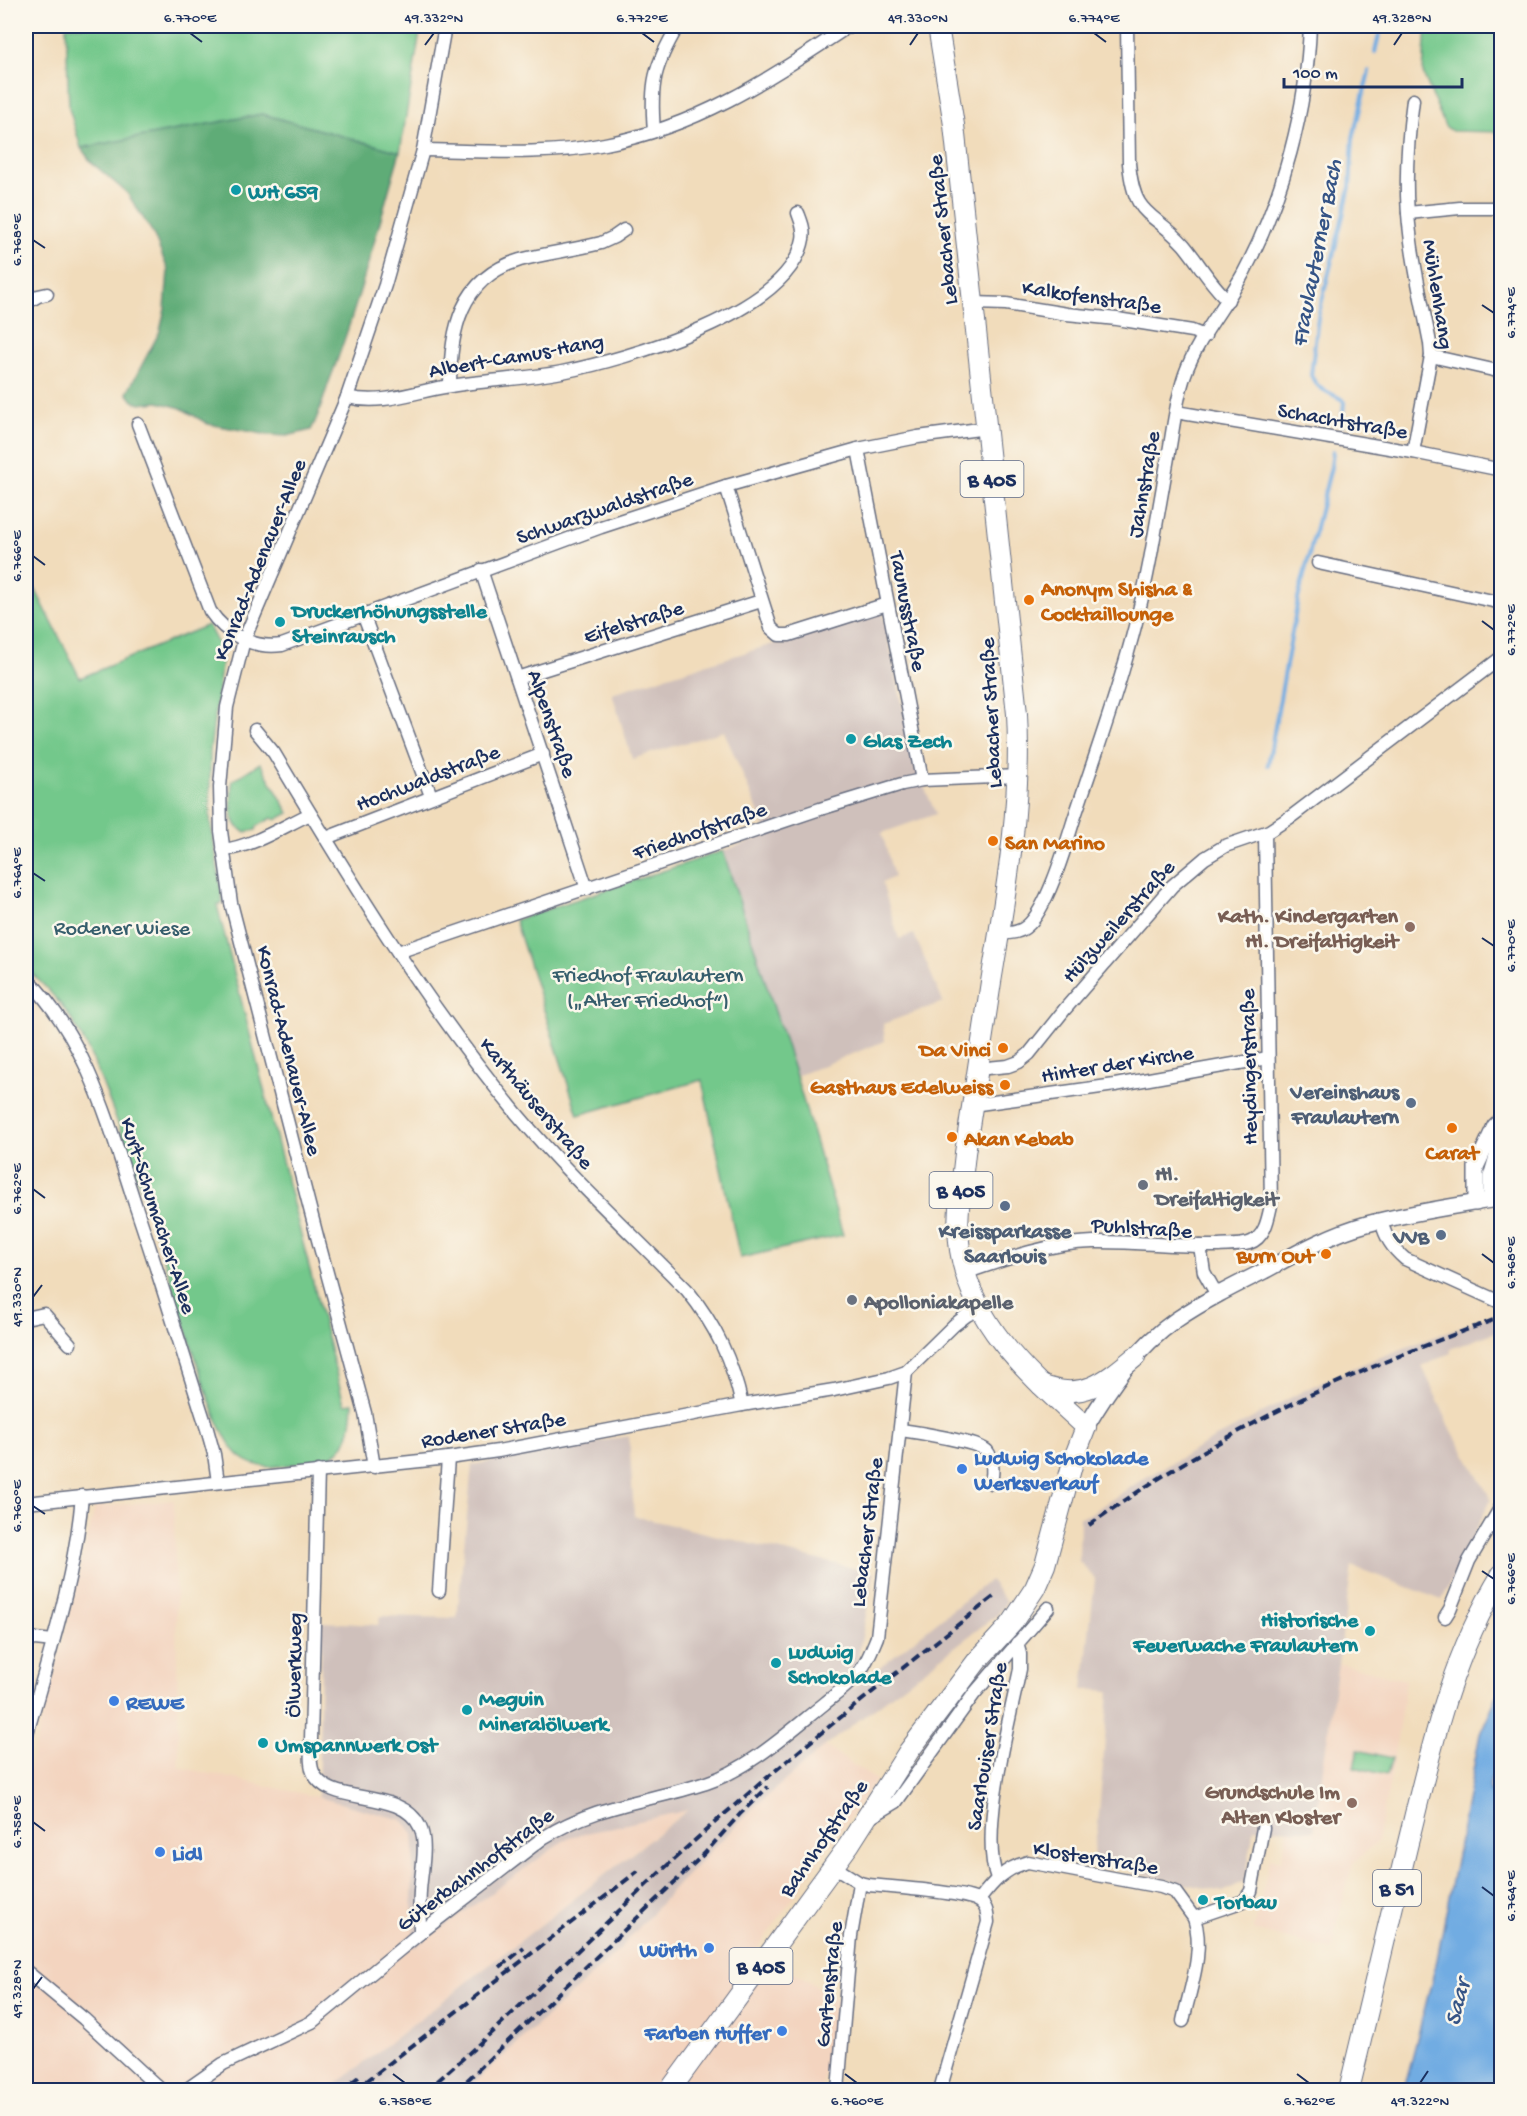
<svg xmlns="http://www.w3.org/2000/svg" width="1527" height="2116" font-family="'Gochi Hand',sans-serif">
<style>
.built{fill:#f3d4bf}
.industrial{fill:#cfc0bb}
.green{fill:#73c88b;stroke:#477c74;stroke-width:1.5}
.forest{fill:#5eac77;stroke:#3c6e6a;stroke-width:1.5}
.water{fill:#71ace2;stroke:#466ea0;stroke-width:1.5}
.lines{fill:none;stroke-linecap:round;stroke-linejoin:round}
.stream{stroke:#71ace2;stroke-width:4}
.minor-casing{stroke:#666c7f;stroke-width:15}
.tertiary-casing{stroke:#666c7f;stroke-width:18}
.primary-casing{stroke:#666c7f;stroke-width:22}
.minor{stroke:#fff;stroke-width:12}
.tertiary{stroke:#fff;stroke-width:15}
.primary{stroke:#fff;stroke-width:20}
.rail{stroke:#1b2f5e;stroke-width:4;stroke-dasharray:9 4.5;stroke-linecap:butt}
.ticks{fill:none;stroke:#1b2f5e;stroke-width:2}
.culture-dot{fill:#0f9aa8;stroke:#fbf7ec;stroke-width:2}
.food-dot{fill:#e8710a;stroke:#fbf7ec;stroke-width:2}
.education-dot{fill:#8d6e63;stroke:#fbf7ec;stroke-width:2}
.service-dot{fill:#5c6f8a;stroke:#fbf7ec;stroke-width:2}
.worship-dot{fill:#6b7280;stroke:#fbf7ec;stroke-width:2}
.shop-dot{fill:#3f7fe0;stroke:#fbf7ec;stroke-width:2}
.labels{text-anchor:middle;stroke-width:5;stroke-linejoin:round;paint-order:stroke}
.shield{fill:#fbf7ec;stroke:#5e6b89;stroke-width:1.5}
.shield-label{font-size:21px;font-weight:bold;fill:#1b2f5e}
.culture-label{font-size:22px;font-weight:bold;fill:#0d838f;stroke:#fbf7ec;text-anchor:start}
.street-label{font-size:22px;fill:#1b2f5e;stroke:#fbf7ec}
.food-label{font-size:22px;font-weight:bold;fill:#c56008;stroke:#fbf7ec;text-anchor:start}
.education-label{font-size:22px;font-weight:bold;fill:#785e54;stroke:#fbf7ec;text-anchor:end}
.park-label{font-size:22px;fill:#355d6c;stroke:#fbf7ec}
.service-label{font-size:22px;font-weight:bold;fill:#4e5e75;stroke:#fbf7ec;text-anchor:end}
.worship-label{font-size:22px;font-weight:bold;fill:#5b616d;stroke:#fbf7ec;text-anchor:start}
.shop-label{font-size:22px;font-weight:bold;fill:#366cbe;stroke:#fbf7ec;text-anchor:start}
.water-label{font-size:24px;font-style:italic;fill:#355486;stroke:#fbf7ec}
.neatline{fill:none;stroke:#1b2f5e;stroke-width:2}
.ticks-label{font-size:15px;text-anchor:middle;fill:#1b2f5e}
</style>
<rect width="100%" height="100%" fill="#fbf7ec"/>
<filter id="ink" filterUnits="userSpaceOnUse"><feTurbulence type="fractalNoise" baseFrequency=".0167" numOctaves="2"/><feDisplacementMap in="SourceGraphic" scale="12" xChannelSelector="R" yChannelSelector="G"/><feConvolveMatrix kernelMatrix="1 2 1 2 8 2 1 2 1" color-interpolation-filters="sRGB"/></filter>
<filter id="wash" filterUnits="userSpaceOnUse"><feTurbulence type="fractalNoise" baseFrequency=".008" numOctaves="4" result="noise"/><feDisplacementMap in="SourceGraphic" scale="24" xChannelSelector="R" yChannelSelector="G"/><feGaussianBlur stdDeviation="1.35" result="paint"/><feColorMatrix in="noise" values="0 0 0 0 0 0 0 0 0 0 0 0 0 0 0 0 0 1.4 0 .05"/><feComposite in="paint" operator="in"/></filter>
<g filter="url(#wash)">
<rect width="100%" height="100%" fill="#f1dcbb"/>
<g class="built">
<polygon points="174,1500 179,1767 318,1797 402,1820 413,1832 414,1848 412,1898 414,1947 568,1837 690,1808 329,2090 26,2090 26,1779 58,1660 95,1507"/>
<polygon points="1338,1663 1406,1680 1391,1777 1377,1842 1353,1863 1334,1935 1337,1937 1333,1951 1254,1930 1270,1858 1281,1861 1287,1830 1314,1831"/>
<polygon points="825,1746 876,1780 757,1949 838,2000 821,2090 466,2090 617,1952 679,1883 752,1809"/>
</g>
<g class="industrial">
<polygon points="882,611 916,768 936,814 882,833 894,877 882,883 899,939 914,934 943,1002 883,1024 885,1041 796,1076 723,851 768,835 724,731 632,759 612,693"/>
<polygon points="1501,1311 1501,1330 1450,1349 1451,1353 1422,1366 1451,1429 1491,1499 1442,1600 1352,1566 1314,1831 1254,1828 1245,1881 1223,1892 1135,1873 1106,1858 1104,1863 1092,1861 1098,1825 1109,1691 1083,1689 1095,1579 1079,1561 1080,1517 1088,1515 1143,1479 1212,1440 1303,1391 1360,1365"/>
<polygon points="629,1436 634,1516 874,1573 852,1689 990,1580 1006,1602 998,1614 825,1746 752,1809 679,1883 617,1952 466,2090 329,2090 688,1810 569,1837 414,1948 412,1898 414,1848 413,1832 402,1820 318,1797 322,1622 378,1625 380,1616 457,1618 472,1465"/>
</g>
<g class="green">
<polygon points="66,26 421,26 400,152 262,114 81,148 69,108"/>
<polygon points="1426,26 1501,26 1501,132 1452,131 1445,126 1423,73"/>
<path d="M 26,571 L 80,678 L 208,625 L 219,646 L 222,660 L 210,750 L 210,818 L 223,903 L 217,905 L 344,1404 L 353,1403 C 352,1426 350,1450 325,1459 C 318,1462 309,1462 302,1463 C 281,1466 260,1472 241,1457 C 218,1438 203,1379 193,1350 C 169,1275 146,1200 119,1126 C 104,1088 91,1048 68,1014 C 56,997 41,982 26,968 Z"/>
<path d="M 260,763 L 289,813 L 276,820 L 272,818 L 257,826 L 256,830 L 245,832 C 227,825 232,797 232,781 Z"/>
<polygon points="723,851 796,1076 843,1235 740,1258 702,1080 578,1115 515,920"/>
<polygon points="1358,1750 1392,1758 1387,1775 1354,1767"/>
</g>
<path class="forest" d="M 262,114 L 400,152 C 377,229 358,308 329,382 C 323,399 320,414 311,430 L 287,436 L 269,435 L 208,424 L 181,408 L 158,402 L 140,404 L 133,401 L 127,393 L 160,331 L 165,309 L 168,270 L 153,233 L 127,193 L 91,162 L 81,148 Z"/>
<path class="water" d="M 1501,1687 C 1502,1704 1505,1741 1501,1755 C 1497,1771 1483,1782 1493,1799 L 1502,1797 L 1501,2090 L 1404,2090 L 1437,1960 L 1480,1734 Z"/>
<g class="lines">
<g class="stream">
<polyline points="1375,52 1381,26"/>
<path d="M 1342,425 L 1344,401 C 1330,391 1319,393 1311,375 L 1318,317 L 1350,187 L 1353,138 L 1369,71"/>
<polyline points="1268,765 1298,599 1331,467 1333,451"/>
</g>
</g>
</g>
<g filter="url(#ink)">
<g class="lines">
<defs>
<g id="minor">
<path d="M 1127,26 L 1129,163 C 1134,219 1152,210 1184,245 C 1199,263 1210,284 1228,300"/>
<path d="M 1413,100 C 1407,144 1404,189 1410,233 C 1414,270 1423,306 1430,343 L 1431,356 L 1413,452"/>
<path d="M 654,131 C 650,84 654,66 678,26"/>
<path d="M 423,150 C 482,151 547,156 605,144 C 700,126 770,78 849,26"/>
<polyline points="1408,213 1460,208 1502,208"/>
<polyline points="26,303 38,296 47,294"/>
<polyline points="973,303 1006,304 1067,314 1117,319 1192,331 1205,336"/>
<polyline points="1431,356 1502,372"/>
<path d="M 450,386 C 450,331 460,278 520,260 C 546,253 574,250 601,243 L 614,237 L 624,230"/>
<path d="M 347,397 C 383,406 415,391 450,386 C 487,380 525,379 562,372 C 626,359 790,313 803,239 C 805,230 801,221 798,213"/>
<polyline points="1176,412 1413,452 1502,470"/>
<path d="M 138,424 L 210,611 C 226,635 254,649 282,645 L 601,527 L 726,486 L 858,449 L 918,437 L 987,428"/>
<polyline points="858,449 922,780"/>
<polyline points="726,486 771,628 779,635 789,635 887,604"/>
<polyline points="1318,563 1502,603"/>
<polyline points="481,570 587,889"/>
<polyline points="363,614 431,796"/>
<polyline points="517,678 761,601"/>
<path d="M 255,730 L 274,753 C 348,877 424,1002 517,1114 C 570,1177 630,1232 687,1290 C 716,1326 732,1360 742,1405"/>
<polyline points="326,838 543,754"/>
<path d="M 223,850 C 254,846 282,827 310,814"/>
<path d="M 999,934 C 1009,933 1020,933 1027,926 C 1047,910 1066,845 1074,819 C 1104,730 1136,641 1152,549 C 1158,514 1164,480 1170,446 C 1174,422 1177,397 1185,374 C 1198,337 1226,306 1244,272 C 1283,198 1307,108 1310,26"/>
<polyline points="398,952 820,809 902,784 922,780 1019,776"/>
<path d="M 26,978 C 87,1037 110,1128 136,1207 C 161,1280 183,1355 207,1429 L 214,1454 L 218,1482"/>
<polyline points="977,1069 1008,1066 1019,1062 1029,1054 1065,1009 1172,886 1205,858 1225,846 1269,831 1292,816 1502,657"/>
<polyline points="972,1105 1115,1085 1268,1058"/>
<path d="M 1381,1221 C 1386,1238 1391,1247 1405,1259 L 1502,1303"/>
<polyline points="1200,1246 1204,1272 1217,1295"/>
<path d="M 965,1273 C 1005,1259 1050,1243 1093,1242 C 1135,1241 1176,1247 1217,1246 C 1227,1245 1239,1246 1249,1243 C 1265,1238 1268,1219 1271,1205 L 1265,833"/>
<polyline points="26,1318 44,1314 70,1344"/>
<path d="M 901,1430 C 916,1432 979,1442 987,1451 C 994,1460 993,1473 991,1483"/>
<polyline points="374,1467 365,1413 317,1236 231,903 221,831 220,787 227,707 244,640 347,397 385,285 423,150 445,26"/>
<path d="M 318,1471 L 311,1740 C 311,1750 309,1763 313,1772 C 328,1808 401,1786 420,1827 C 428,1843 421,1873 420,1891 C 419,1905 420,1919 420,1933"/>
<polyline points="26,1503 448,1458 498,1451 742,1405 834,1390 889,1378 906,1372 954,1325 967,1315 980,1309"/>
<polyline points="439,1591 448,1458"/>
<polyline points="1445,1617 1450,1609 1469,1561 1502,1505"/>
<polyline points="26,1638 53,1641"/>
<path d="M 26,1737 C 48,1658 75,1578 82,1496"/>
<polyline points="871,1817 896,1802 974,1694 1048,1608"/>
<path d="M 833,1866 L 860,1883 L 869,1885 C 889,1887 966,1892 979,1901 C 987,1906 987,1913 988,1922 L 940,2090"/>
<path d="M 997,1878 C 979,1833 1010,1718 1020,1669 L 1020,1654 L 1017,1643"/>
<path d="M 979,1900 C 993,1882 1005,1868 1028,1862 L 1161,1887 L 1175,1892 L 1194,1918 L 1244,1901 L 1251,1891 L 1263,1828"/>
<polyline points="26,1971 84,2019 161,2090"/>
<path d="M 1183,2021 C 1190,1988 1205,1951 1194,1918"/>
<path d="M 186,2090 L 223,2064 L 312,2022 L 420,1933 L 543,1838 C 597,1804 648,1802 706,1783 C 749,1769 789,1732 824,1704 C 836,1694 852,1683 861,1670 C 868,1660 872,1649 877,1637 L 906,1372"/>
<polyline points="838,2090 851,1936 860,1883"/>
</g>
<g id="tertiary">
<polyline points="1491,1200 1491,1177 1502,1140"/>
<polyline points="1476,1203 1476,1167 1495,1126 1502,1119"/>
<path d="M 1086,1427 C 1110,1386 1137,1347 1176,1320 C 1204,1301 1234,1286 1264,1271 C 1297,1253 1330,1234 1367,1224 C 1411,1212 1457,1206 1502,1198"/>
</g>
<g id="primary">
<path d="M 1041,1385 C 1082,1402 1105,1382 1135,1357"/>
<path d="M 670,2090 L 849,1845 L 909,1751 L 977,1661 L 1012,1623 L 1035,1588 L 1045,1565 L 1074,1458 L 1086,1427 C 1032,1377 972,1327 960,1250 C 955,1219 962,1185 965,1153 C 974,1096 982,1039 991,982 C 1006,892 1022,805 1017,714 L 954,125 L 938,26"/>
<path d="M 1349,2090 C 1368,2009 1388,1928 1407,1847 C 1431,1750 1449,1661 1502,1574"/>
</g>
</defs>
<use href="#minor" class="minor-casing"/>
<use href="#tertiary" class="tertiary-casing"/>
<use href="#primary" class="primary-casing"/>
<use href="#minor" class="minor"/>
<use href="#tertiary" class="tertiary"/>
<use href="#primary" class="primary"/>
<g class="rail">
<path d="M 1089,1525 C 1157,1477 1229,1434 1304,1398 C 1368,1367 1435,1341 1502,1317"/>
<polyline points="500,1967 524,1948"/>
<polyline points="341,2090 360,2076"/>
<polyline points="355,2090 638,1871"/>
<path d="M 427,2090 C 516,2014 596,1930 683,1851 C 783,1760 890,1678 996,1595"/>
<polyline points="457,2090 705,1853 741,1813 768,1787"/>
</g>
</g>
</g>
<path class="ticks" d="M 190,33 L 202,42M 642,33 L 654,42M 1094,33 L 1106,42M 425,45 L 434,33M 910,45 L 918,33M 1394,45 L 1402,33M 33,240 L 45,248M 1482,305 L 1494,313M 33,556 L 45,565M 1482,621 L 1494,630M 33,873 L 45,881M 1482,938 L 1494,946M 33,1189 L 45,1198M 1482,1254 L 1494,1263M 33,1297 L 42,1285M 33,1506 L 45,1514M 1482,1571 L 1494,1579M 33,1822 L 45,1831M 1482,1887 L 1494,1896M 33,1989 L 42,1977M 393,2074 L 405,2083M 845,2074 L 857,2083M 1297,2074 L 1309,2083M 1420,2083 L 1428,2071"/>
<g class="culture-dot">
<circle cx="236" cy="190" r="6"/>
<circle cx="280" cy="622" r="6"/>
<circle cx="851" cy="739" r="6"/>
<circle cx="1370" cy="1631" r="6"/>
<circle cx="776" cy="1663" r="6"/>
<circle cx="467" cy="1710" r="6"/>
<circle cx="263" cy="1743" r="6"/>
<circle cx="1203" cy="1900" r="6"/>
</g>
<g class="food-dot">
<circle cx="1029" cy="600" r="6"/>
<circle cx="993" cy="841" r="6"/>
<circle cx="1003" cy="1048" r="6"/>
<circle cx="1005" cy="1085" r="6"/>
<circle cx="1452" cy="1128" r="6"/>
<circle cx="952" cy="1137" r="6"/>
<circle cx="1326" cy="1254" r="6"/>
</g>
<g class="education-dot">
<circle cx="1410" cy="927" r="6"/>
<circle cx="1352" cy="1803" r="6"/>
</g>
<g class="service-dot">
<circle cx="1411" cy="1103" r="6"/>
<circle cx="1005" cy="1206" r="6"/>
<circle cx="1441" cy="1235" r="6"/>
</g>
<g class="worship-dot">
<circle cx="1143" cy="1185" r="6"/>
<circle cx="852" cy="1300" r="6"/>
</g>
<g class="shop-dot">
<circle cx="962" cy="1469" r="6"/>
<circle cx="114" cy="1701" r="6"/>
<circle cx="160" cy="1852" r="6"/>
<circle cx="709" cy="1948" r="6"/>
<circle cx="782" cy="2031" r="6"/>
</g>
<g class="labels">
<g class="shield">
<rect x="960.5" y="461" width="63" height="36" rx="4.5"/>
<rect x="929.5" y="1172" width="63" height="36" rx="4.5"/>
<rect x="1373" y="1870" width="48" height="36" rx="4.5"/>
<rect x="729.5" y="1948" width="63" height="36" rx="4.5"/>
</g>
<g class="shield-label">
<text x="992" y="486">B 405</text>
<text x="961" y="1197">B 405</text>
<text x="1397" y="1895">B 51</text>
<text x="761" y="1973">B 405</text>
</g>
<g class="culture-label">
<text x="248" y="198">WH 659</text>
<text x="292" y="617">Druckerhöhungsstelle<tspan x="292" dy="25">Steinrausch</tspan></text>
<text x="863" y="747">Glas Zech</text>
<text x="1358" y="1626" text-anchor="end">Historische<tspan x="1358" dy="25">Feuerwache Fraulautern</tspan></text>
<text x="788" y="1658">Ludwig<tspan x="788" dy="25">Schokolade</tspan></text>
<text x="479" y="1705">Meguin<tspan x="479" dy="25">Mineralölwerk</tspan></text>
<text x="275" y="1751">Umspannwerk Ost</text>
<text x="1215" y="1908">Torbau</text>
</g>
<g class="street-label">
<text transform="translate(941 230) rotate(-96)" y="8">Lebacher Straße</text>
<text transform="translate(1440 294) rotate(81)" y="8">Mühlenhang</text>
<text transform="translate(1092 295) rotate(8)" y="8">Kalkofenstraße</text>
<text transform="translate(516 354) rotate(-10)" y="8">Albert-Camus-Hang</text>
<text transform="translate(1343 419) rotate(10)" y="8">Schachtstraße</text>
<text transform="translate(1142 484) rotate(-80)" y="8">Jahnstraße</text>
<text transform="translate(604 506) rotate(-19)" y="8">Schwarzwaldstraße</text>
<text transform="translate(258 559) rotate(-68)" y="8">Konrad-Adenauer-Allee</text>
<text transform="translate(910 611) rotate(79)" y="8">Taunusstraße</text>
<text transform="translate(633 620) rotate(-17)" y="8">Eifelstraße</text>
<text transform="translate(989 713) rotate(-93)" y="8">Lebacher Straße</text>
<text transform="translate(554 723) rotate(71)" y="8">Alpenstraße</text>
<text transform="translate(427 776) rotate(-21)" y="8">Hochwaldstraße</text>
<text transform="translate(699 829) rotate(-19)" y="8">Friedhofstraße</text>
<text transform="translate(1117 920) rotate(-48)" y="8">Hülzweilerstraße</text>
<text transform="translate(291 1050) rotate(76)" y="8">Konrad-Adenauer-Allee</text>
<text transform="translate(1117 1062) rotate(-9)" y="8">Hinter der Kirche</text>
<text transform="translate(1247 1067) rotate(-91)" y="8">Heydingerstraße</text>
<text transform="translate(538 1102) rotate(50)" y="8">Karthäuserstraße</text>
<text transform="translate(160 1215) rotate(72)" y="8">Kurt-Schumacher-Allee</text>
<text transform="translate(1142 1226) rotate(4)" y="8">Puhlstraße</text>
<text transform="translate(493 1428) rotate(-9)" y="8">Rodener Straße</text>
<text transform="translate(865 1532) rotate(-83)" y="8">Lebacher Straße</text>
<text transform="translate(292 1665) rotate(-89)" y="8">Ölwerkweg</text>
<text transform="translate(985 1746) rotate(-81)" y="8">Saarlouiser Straße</text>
<text transform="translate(822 1837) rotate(-55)" y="8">Bahnhofstraße</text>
<text transform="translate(1096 1856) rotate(9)" y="8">Klosterstraße</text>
<text transform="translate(474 1868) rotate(-37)" y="8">Güterbahnhofstraße</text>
<text transform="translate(827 1984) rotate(-84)" y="8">Gartenstraße</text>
</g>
<g class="food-label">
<text x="1041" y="595">Anonym Shisha &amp;<tspan x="1041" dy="25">Cocktaillounge</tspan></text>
<text x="1005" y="849">San Marino</text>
<text x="991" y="1056" text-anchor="end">Da Vinci</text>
<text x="993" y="1093" text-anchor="end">Gasthaus Edelweiss</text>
<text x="964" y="1145">Akan Kebab</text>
<text x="1452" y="1159" text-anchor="middle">Carat</text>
<text x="1314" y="1262" text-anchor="end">Burn Out</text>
</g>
<g class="education-label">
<text x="1398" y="922">Kath. Kindergarten<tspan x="1398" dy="25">Hl. Dreifaltigkeit</tspan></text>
<text x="1340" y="1798">Grundschule Im<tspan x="1340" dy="25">Alten Kloster</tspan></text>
</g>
<g class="park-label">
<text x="122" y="934">Rodener Wiese</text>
<text x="648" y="981">Friedhof Fraulautern<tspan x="648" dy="25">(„Alter Friedhof“)</tspan></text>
</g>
<g class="service-label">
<text x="1399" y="1098">Vereinshaus<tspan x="1399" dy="25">Fraulautern</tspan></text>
<text x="1005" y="1237" text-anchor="middle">Kreissparkasse<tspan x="1005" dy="25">Saarlouis</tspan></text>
<text x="1429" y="1243">VVB</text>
</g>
<g class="worship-label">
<text x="1155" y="1180">Hl.<tspan x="1155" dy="25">Dreifaltigkeit</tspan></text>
<text x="864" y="1308">Apolloniakapelle</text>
</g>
<g class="shop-label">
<text x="974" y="1464">Ludwig Schokolade<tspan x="974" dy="25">Werksverkauf</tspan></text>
<text x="126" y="1709">REWE</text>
<text x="172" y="1860">Lidl</text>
<text x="697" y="1956" text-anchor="end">Würth</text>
<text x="770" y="2039" text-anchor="end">Farben Huffer</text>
</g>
<g class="water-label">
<text transform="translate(1315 253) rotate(-79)" y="8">Fraulauterner Bach</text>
<text transform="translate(1456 2002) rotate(-76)" y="8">Saar</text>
</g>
</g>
<rect width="1527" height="2116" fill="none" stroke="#fbf7ec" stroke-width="66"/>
<path d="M1284 78v9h178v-9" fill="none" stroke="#1b2f5e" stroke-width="3"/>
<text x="1293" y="78" font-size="18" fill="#1b2f5e" stroke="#fbf7ec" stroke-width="4.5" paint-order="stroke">100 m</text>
<rect x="33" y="33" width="1461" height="2050" class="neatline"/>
<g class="ticks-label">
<text x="190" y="22">6.770°E</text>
<text x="434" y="22">49.332°N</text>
<text x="642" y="22">6.772°E</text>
<text x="918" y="22">49.330°N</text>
<text x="1094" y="22">6.774°E</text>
<text x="1402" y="22">49.328°N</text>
<text transform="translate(16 240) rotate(-90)" y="5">6.768°E</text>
<text transform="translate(1510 313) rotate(-90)" y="5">6.774°E</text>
<text transform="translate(16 556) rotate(-90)" y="5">6.766°E</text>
<text transform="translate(1510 630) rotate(-90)" y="5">6.772°E</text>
<text transform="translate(16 873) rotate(-90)" y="5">6.764°E</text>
<text transform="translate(1510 946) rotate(-90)" y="5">6.770°E</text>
<text transform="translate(16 1189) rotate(-90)" y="5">6.762°E</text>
<text transform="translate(1510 1263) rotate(-90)" y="5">6.768°E</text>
<text transform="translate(16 1297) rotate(-90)" y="5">49.330°N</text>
<text transform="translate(16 1506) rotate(-90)" y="5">6.760°E</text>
<text transform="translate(1510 1579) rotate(-90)" y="5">6.766°E</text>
<text transform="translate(16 1822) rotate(-90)" y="5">6.758°E</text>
<text transform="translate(1510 1896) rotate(-90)" y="5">6.764°E</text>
<text transform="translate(16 1989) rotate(-90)" y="5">49.328°N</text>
<text x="405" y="2105">6.758°E</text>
<text x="857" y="2105">6.760°E</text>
<text x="1309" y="2105">6.762°E</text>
<text x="1420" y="2105">49.322°N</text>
</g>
</svg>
